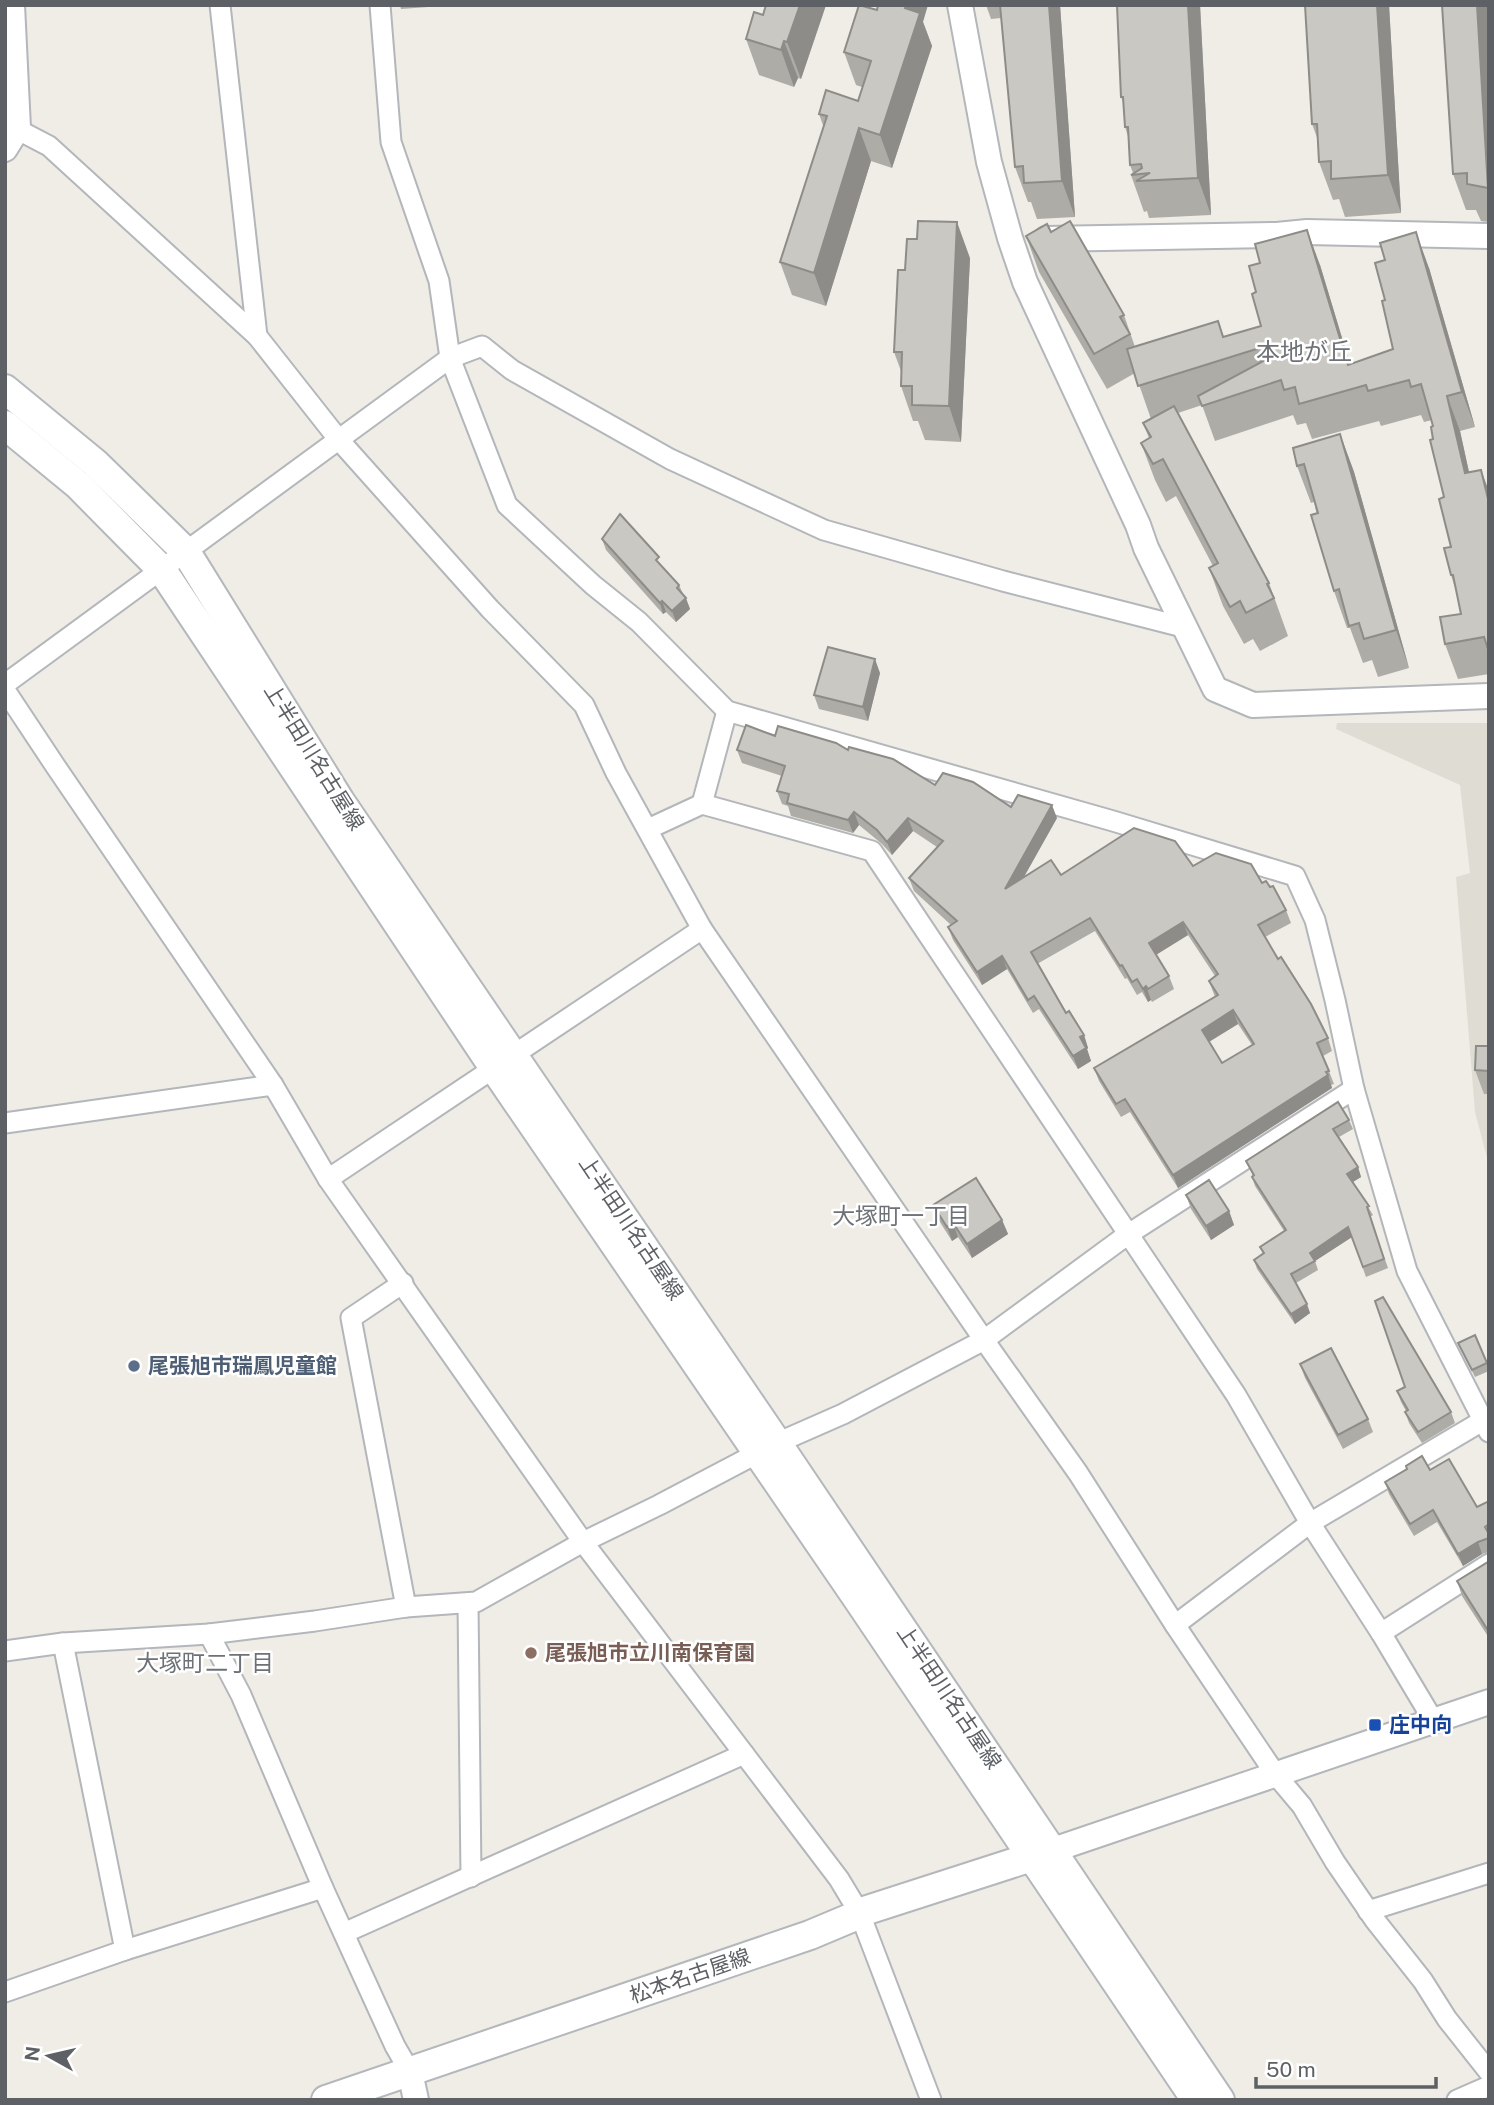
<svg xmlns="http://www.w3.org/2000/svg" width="1494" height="2105" font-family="'Public Sans','Noto Sans JP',sans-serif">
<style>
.education{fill:#dfdcd4}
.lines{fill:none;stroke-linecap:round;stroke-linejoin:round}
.minor-casing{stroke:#b3b6ba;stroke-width:23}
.tertiary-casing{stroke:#b3b6ba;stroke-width:28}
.secondary-casing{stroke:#b4b8bc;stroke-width:32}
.minor{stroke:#fff;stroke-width:19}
.tertiary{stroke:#fff;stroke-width:24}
.secondary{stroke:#fff;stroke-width:28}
.wall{fill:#aeaca7;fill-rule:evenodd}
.shaded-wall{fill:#8d8c88}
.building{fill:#cac8c2;stroke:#8d8c88;stroke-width:2;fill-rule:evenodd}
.service-dot{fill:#5c6f8a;stroke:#fff;stroke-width:2.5}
.education-dot{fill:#8d6e63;stroke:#fff;stroke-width:2.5}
.transit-dot{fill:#1a4fb4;stroke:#fff;stroke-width:2.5}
.labels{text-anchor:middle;stroke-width:5;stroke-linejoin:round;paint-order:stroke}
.street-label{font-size:21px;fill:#5d6165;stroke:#fff}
.service-label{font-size:21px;font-weight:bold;fill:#4e5e75;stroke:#fff;text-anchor:start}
.education-label{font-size:21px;font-weight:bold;fill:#785e54;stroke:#fff;text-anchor:start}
.transit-label{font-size:21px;font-weight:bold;fill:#164399;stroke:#fff;text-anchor:start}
.neighbourhood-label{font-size:23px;fill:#6e7277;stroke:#fff}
.quarter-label{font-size:24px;fill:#6e7277;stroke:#fff}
</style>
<rect width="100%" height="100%" fill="#efede6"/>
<polygon class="education" points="1337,723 1489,723 1489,1165 1475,1112 1456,877 1470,873 1460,785 1336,729"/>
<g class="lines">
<defs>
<g id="minor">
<polyline points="220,5 257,336"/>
<polyline points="380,5 391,142 439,281 450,358 507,505 593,585 639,622 727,711 1113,821 1295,876 1315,920 1335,1000 1354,1089 1407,1271 1489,1432"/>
<polyline points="5,123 49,146 257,336 339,440 490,609 584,705 616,773 702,929 984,1340 1078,1473 1175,1625 1276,1775 1302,1806 1335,1862 1374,1919 1423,1981 1447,2019 1489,2072"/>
<polyline points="5,684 450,358 482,346 512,370 670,459 824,530 1003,581 1183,627"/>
<polyline points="5,690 56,767 273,1085 328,1179 583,1542 839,1879 860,1914 931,2100"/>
<polyline points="702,804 727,711"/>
<polyline points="648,829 702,804 872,851 1236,1395 1310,1523 1381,1633 1433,1720"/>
<polyline points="5,1123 273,1085"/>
<polyline points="328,1179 702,929"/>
<polyline points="403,1283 351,1318 406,1607"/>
<polyline points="468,1603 471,1877"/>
<polyline points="1175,1625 1310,1523 1484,1420"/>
<polyline points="1381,1633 1489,1564"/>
<polyline points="209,1634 241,1695 323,1888 395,2046 410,2072"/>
<polyline points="63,1643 125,1950"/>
<polyline points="5,1651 63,1643 209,1634 315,1621 406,1607 476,1602 583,1542 659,1505 777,1443 843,1414 984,1340 1127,1235 1354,1089"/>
<polyline points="1368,1911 1489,1873"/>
<polyline points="344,1933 744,1754"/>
<polyline points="5,1992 125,1950 323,1888"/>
<polyline points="1457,2100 1489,2086"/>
</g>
<g id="tertiary">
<polyline points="960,5 989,162 1010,238 1025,282 1138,525 1146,548 1215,689 1253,705 1489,696"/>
<polyline points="5,149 18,128 12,5"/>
<polyline points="1046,239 1277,235 1307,232 1489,236"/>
<polyline points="1053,1850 1489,1702"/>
<polyline points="410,2072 416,2100"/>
</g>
<g id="secondary">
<polyline points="5,389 95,463 186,552 340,801 777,1443 1220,2100"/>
<polyline points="5,425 78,485 162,570 494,1068 857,1598 1196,2100"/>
<polyline points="326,2100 810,1935 860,1914 861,1912 1047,1852"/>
</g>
</defs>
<use href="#minor" class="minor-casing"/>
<use href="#tertiary" class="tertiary-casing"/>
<use href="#secondary" class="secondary-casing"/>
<use href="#minor" class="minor"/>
<use href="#tertiary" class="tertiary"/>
<use href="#secondary" class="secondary"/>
</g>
<g class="wall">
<polygon points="400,5 456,5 401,9"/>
<polygon points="826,5 801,79 798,78 794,87 759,75 746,39 763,15"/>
<polygon points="986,5 1060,5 1075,217 1037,219 1031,202 1028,202 1015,167 1001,18 991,19"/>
<polygon points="1200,5 1211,215 1149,218 1147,211 1144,212 1131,175 1133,173 1130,165 1128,136 1125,127 1124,104 1121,97"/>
<polygon points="1305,5 1389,5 1401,213 1345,217 1339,199 1333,200 1319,162 1318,140 1312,124"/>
<polygon points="1442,5 1488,5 1489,222 1481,221 1476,210 1466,210 1453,174"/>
<polygon points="923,22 932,46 892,168 871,161 826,306 792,295 780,262 824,128 819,114 858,101 862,87 856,85 844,52"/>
<polygon points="1051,232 1124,315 1135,347 1218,321 1224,337 1261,326 1320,265 1350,364 1393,349 1385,300 1429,268 1475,427 1460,431 1469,472 1489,491 1489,674 1458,679 1445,644 1461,614 1456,591 1451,575 1451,547 1444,497 1433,439 1433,426 1432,420 1424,422 1421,415 1381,426 1379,421 1312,439 1306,423 1297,425 1293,415 1215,441 1202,405 1178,413 1269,583 1288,636 1260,651 1253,639 1244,644 1223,606 1209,568 1213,566 1176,496 1166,502 1155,480 1141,443 1149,438 1143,423 1151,419 1135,373 1107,389 1039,272 1026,236"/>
<polygon points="970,258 961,442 925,440 918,421 913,421 901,386 901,371 894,352 905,270"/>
<polygon points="1340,434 1354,472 1409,668 1378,677 1372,660 1363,663 1350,628 1347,628 1334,591 1314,502 1311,503 1297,466"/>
<polygon points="602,539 662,566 679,585 690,609 676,622 666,612 663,614 606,550"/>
<polygon points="880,673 868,721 819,709 814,695"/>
<path d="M 775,736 L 848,750 L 935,785 L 1011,807 L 1057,818 L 1023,878 L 1193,866 L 1262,883 L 1270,887 L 1286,910 L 1291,923 L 1265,937 L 1328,1038 L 1332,1051 L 1323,1056 L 1334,1084 L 1331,1085 L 1332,1088 L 1178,1188 L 1130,1112 L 1121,1117 L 1099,1081 L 1094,1068 L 1215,997 L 1209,981 L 1215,976 L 1188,935 L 1156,955 L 1169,976 L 1174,989 L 1152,1002 L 1151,1000 L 1148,1002 L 1142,992 L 1137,995 L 1127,978 L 1125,979 L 1095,931 L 1037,964 L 1066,1013 L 1084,1035 L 1088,1048 L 1087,1049 L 1091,1061 L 1078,1069 L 1039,1009 L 1033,1013 L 1007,969 L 982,985 L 953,940 L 948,927 L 951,925 L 914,891 L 909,878 L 937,847 L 913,831 L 892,855 L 882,844 L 859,825 L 853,833 L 791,816 L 788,806 L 782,804 L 777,791 L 782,776 L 742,763 L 737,750 ZM 1238,1024 L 1252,1045 L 1222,1063 L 1209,1042 Z"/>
<polygon points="1489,1046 1489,1094 1484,1094 1475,1070"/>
<polygon points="1349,1120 1353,1129 1339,1137 1358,1167 1361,1177 1353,1182 1373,1215 1370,1217 1388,1268 1366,1277 1352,1237 1315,1261 1318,1270 1296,1283 1310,1313 1295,1324 1257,1269 1254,1260 1263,1254 1260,1247 1284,1231 1255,1186 1252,1177 1253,1176 1246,1161"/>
<polygon points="1186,1195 1229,1211 1234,1225 1211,1240 1191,1209"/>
<polygon points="933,1205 1002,1220 1008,1234 972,1258 958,1237 952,1241 938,1219"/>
<polygon points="1458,1343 1487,1363 1489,1371 1475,1377"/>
<polygon points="1300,1364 1368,1419 1373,1432 1343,1449 1305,1378"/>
<polygon points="1397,1391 1451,1412 1455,1423 1422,1443 1409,1423 1405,1412 1406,1411 1401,1402"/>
<polygon points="1430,1470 1477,1507 1489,1501 1489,1552 1482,1554 1463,1566 1437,1522 1414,1536 1389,1494 1385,1482"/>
<polygon points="1489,1564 1489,1638 1462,1596 1457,1581"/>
</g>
<g class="shaded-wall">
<polygon points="800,5 826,5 801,79 787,42"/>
<polygon points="906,5 928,5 923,22 932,46 892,168 880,135"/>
<polygon points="1049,5 1060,5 1075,217 1062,181"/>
<polygon points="1188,5 1200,5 1211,215 1198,178"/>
<polygon points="1377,5 1389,5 1401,213 1388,175"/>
<polygon points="1477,5 1488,5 1489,190 1488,188"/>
<polygon points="784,41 798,78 794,87 781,50"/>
<polygon points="859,128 871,161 826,306 814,273"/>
<polygon points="957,222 970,258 961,442 949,406"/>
<polygon points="1307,230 1320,265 1357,388 1348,365"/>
<polygon points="1416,232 1429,268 1475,427 1462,392"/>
<polygon points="1447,396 1460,431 1477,509 1465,473"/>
<polygon points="1340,434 1354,472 1409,668 1396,630"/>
<polygon points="1481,470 1489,491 1489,503"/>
<polygon points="686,598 690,609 676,622 672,611"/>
<polygon points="662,601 666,612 663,614 660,603"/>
<polygon points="875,659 880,673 868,721 863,707"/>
<polygon points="1052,805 1057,818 1010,902 1005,889"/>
<polygon points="854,812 859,825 853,833 848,820"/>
<polygon points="908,818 913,831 892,855 887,842"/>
<polygon points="1183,922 1188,935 1154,956 1149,943"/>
<polygon points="1002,956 1007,969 982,985 977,972"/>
<polygon points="1146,986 1151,1000 1148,1002 1143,989"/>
<polygon points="1233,1010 1238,1024 1207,1043 1202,1030"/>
<polygon points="1084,1035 1088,1048 1087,1049 1091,1061 1078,1069 1073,1056 1080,1037"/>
<polygon points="1328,1075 1332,1088 1178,1188 1173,1175"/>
<polygon points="1358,1167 1361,1177 1351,1183 1347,1174"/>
<polygon points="1229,1211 1234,1225 1211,1240 1206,1226"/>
<polygon points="1002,1220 1008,1234 972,1258 967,1244"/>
<polygon points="953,1223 958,1237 952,1241 947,1227"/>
<polygon points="1348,1227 1352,1237 1315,1261 1310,1253"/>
<polygon points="1307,1304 1310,1313 1295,1324 1291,1314"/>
<polygon points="1478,1542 1482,1554 1463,1566 1458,1554"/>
</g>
<g class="building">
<polygon points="766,5 800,5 787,42 784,41 781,50 746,39 754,12 763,15"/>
<polygon points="859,5 877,10 878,5 906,5 905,8 920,13 880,135 859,128 814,273 780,262 827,116 819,114 826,90 858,101 871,61 844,52"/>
<polygon points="1000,5 1049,5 1062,181 1024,183 1023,166 1015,167"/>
<polygon points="1117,5 1188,5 1198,178 1136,181 1150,173 1131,175 1142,168 1141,164 1130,165 1128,127 1125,127 1123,97 1121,97"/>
<polygon points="1305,5 1377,5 1388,175 1331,179 1331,161 1319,162 1317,124 1312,124"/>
<polygon points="1442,5 1477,5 1488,188 1467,184 1467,173 1453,174"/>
<polygon points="918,221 957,222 949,406 912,405 912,386 901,386 902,352 894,352 898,270 905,270 907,239 917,239"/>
<polygon points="1070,221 1124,315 1120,317 1130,334 1094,354 1026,236 1047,224 1051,232"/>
<polygon points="1307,230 1348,365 1393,349 1382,301 1385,300 1375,263 1385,260 1380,243 1416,232 1462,392 1447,396 1465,473 1481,470 1489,503 1489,652 1484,637 1445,644 1440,617 1461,614 1453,575 1451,575 1444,548 1451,547 1439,499 1444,497 1430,440 1433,439 1431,427 1433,426 1421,384 1411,387 1409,380 1368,391 1366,385 1299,404 1295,387 1284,390 1281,380 1202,406 1198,396 1271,357 1266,346 1138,386 1127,349 1218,321 1223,337 1261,326 1252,294 1256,292 1249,266 1260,263 1255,244"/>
<polygon points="1174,406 1269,583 1267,584 1274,598 1246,613 1240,601 1230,607 1209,568 1218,563 1163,459 1153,464 1141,443 1151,437 1143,423"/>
<polygon points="1340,434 1396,630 1364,639 1359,623 1349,626 1339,589 1334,591 1311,515 1318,513 1304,464 1297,466 1293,448"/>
<polygon points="620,514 659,557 656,560 679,585 677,588 686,598 672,611 662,601 660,603 602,539"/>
<polygon points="828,647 875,659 863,707 814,695"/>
<path d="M 746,725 L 775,736 L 778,726 L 836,743 L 848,750 L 849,747 L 893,759 L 935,785 L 943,773 L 973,782 L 1011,807 L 1018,795 L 1052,805 L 1005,889 L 1051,860 L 1061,875 L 1134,828 L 1175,841 L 1193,866 L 1216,853 L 1251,864 L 1262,883 L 1266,881 L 1270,887 L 1273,886 L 1286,910 L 1258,925 L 1278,959 L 1281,957 L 1311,1004 L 1328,1038 L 1317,1043 L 1329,1071 L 1326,1072 L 1328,1075 L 1173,1175 L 1125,1099 L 1116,1104 L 1094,1068 L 1218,995 L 1209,981 L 1218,974 L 1183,922 L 1149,943 L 1169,976 L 1148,989 L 1146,986 L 1143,989 L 1137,979 L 1132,982 L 1122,965 L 1120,966 L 1090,918 L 1031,952 L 1066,1013 L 1069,1011 L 1084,1035 L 1080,1037 L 1086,1048 L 1073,1056 L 1034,996 L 1028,1000 L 1002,956 L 977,972 L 948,927 L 957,921 L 909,878 L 943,841 L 908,818 L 887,842 L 877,830 L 854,812 L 848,820 L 787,803 L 789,794 L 777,791 L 785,766 L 737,750 ZM 1233,1010 L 1254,1044 L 1222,1063 L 1202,1030 Z"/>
<polygon points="1476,1046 1489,1046 1489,1071 1475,1070"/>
<polygon points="1338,1102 1349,1120 1333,1129 1358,1167 1347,1174 1369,1206 1367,1207 1384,1259 1363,1267 1348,1227 1310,1253 1315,1261 1291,1274 1307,1304 1291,1314 1254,1260 1264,1253 1260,1247 1286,1230 1252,1177 1254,1175 1246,1161"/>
<polygon points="976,1178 1002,1220 967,1244 953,1223 947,1227 933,1205"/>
<polygon points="1209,1180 1229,1211 1206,1226 1186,1195"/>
<polygon points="1383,1297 1451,1412 1418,1432 1405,1412 1408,1410 1397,1391 1405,1387 1375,1301"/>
<polygon points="1475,1335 1487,1363 1472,1370 1458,1343"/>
<polygon points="1331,1348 1368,1419 1338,1435 1300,1364"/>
<polygon points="1422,1456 1430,1470 1449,1459 1477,1507 1489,1501 1489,1524 1485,1527 1489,1534 1489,1538 1478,1542 1458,1554 1433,1510 1410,1524 1385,1482 1407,1469 1406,1466"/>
<polygon points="1488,1562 1489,1564 1489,1632 1457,1581"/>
</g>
<circle class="service-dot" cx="134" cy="1366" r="7"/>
<circle class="education-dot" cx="531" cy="1653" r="7"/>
<rect class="transit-dot" x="1368" y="1718" width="14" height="14" rx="3.5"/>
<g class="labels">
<g class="street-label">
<text transform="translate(314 757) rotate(58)" y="7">上半田川名古屋線</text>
<text transform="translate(631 1228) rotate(56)" y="7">上半田川名古屋線</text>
<text transform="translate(949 1697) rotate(56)" y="7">上半田川名古屋線</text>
<text transform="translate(690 1976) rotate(-19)" y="7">松本名古屋線</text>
</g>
<g class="service-label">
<text x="148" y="1373">尾張旭市瑞鳳児童館</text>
</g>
<g class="education-label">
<text x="545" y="1660">尾張旭市立川南保育園</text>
</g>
<g class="transit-label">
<text x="1389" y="1732">庄中向</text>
</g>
<g class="neighbourhood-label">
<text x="901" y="1224">大塚町一丁目</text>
<text x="205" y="1671">大塚町二丁目</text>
</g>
<g class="quarter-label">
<text x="1304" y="360">本地が丘</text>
</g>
</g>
<rect width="1494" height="2105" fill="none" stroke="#5d6165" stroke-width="14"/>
<g transform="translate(49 2056) rotate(278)" stroke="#ffffff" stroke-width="5" paint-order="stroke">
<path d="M0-5L12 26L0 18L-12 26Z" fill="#5d6165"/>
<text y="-10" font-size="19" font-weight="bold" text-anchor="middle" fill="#5d6165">N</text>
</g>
<path d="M1256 2077v10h180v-10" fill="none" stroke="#5d6165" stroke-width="3.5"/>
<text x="1266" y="2077" font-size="21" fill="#5d6165" stroke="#ffffff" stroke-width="5" paint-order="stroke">50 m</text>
</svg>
